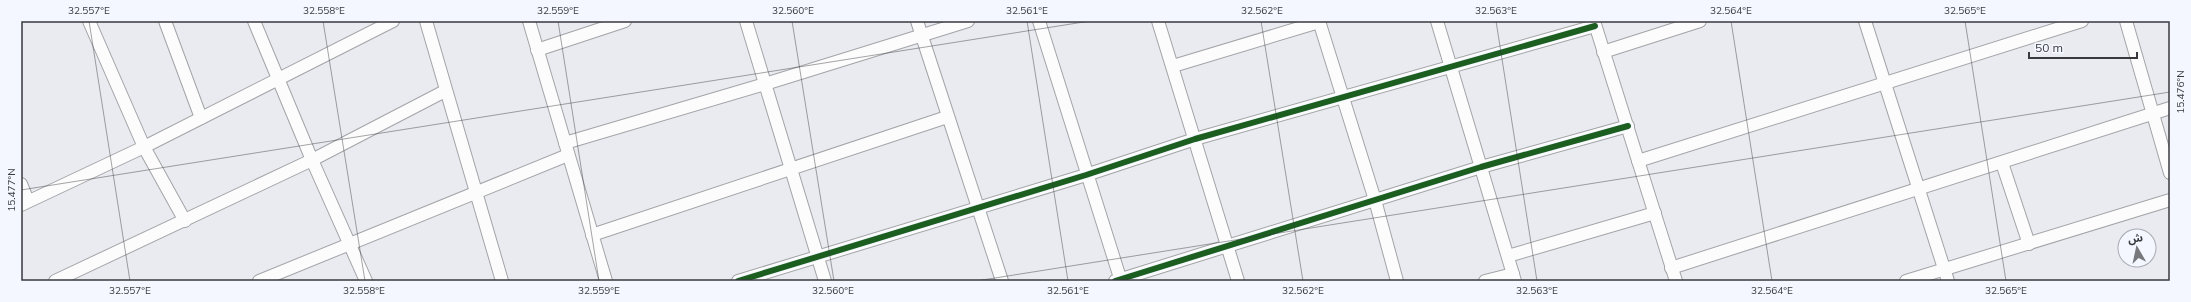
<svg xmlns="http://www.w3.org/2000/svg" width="2191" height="302" font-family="Mulish,'Noto Sans Arabic',sans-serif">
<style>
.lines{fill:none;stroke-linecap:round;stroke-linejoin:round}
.street-casing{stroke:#a3a4a7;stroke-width:14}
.street{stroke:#fcfcfd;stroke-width:12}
.cycleway-casing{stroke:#f4f7ff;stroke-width:8}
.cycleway{stroke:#1b5e20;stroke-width:6}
.ticks{fill:none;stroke:#393a3e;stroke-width:1;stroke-opacity:0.45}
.neatline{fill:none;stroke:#393a3e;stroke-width:1.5}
.ticks-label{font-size:10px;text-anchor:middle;fill:#393a3e}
</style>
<rect width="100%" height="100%" fill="#e9ebf0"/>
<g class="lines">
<defs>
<g id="street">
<polyline points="89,21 144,147 185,221"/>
<polyline points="165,21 201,118"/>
<polyline points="254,21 312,160 366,281"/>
<polyline points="426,21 502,281"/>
<polyline points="529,21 606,281"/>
<polyline points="746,21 825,281"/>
<polyline points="917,21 1002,281"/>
<polyline points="1039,21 1121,281"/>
<polyline points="1158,21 1238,281"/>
<polyline points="1319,21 1375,200 1397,281"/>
<polyline points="1437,21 1515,281"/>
<polyline points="1594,21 1676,281"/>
<polyline points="1865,21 1948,281"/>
<polyline points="2126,21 2170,173"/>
<polyline points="537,50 625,21"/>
<polyline points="1603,52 1700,21"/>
<polyline points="1173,66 1319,22"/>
<polyline points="565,143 765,84 968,21"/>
<polyline points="1638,161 2082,21"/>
<polyline points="2002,163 2029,244"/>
<polyline points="21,184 28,201"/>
<polyline points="21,205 144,147 393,21"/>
<polyline points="592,235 947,117"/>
<polyline points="1508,256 1655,213"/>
<polyline points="1671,268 2170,108"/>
<polyline points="55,281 312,160 445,91"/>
<polyline points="259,281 568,155"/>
<polyline points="738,281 1086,175 1195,139 1595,26"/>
<polyline points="1115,281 1481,167 1628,126"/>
<polyline points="1485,281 1513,274"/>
<polyline points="1906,281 2170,200"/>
</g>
</defs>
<use href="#street" class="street-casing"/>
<use href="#street" class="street"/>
<defs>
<g id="cycleway">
<polyline points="738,281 1086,175 1195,139 1595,26"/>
<polyline points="1115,281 1481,167 1628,126"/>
</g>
</defs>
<use href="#cycleway" class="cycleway-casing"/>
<use href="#cycleway" class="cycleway"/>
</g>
<path class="ticks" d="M 89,21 L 130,281M 323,21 L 365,281M 558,21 L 599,281M 792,21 L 834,281M 1027,21 L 1068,281M 1261,21 L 1303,281M 1496,21 L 1537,281M 1731,21 L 1772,281M 1965,21 L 2006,281M 21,190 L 1090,21M 976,281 L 2170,92"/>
<rect width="2191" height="302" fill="none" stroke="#f4f7ff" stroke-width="44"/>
<g transform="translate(2137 248) rotate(351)"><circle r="19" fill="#f4f7ff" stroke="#a9abb2"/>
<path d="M0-3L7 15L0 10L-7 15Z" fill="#77787c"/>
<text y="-6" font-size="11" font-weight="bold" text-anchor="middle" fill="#393a3e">ش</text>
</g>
<path d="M2029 52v6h108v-6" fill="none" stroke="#393a3e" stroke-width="2"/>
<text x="2035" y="52" font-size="12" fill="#393a3e" stroke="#f4f7ff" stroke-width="3" paint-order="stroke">50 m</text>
<rect x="22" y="22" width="2147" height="258" class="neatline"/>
<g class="ticks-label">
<text x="89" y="14">32.557°E</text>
<text x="324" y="14">32.558°E</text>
<text x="558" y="14">32.559°E</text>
<text x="793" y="14">32.560°E</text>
<text x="1027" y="14">32.561°E</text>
<text x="1262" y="14">32.562°E</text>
<text x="1496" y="14">32.563°E</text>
<text x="1731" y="14">32.564°E</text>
<text x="1965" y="14">32.565°E</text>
<text transform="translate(2180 92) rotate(-90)" y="4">15.476°N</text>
<text transform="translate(11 190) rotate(-90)" y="4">15.477°N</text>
<text x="130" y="294">32.557°E</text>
<text x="364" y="294">32.558°E</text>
<text x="599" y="294">32.559°E</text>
<text x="833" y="294">32.560°E</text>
<text x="1068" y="294">32.561°E</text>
<text x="1303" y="294">32.562°E</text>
<text x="1537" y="294">32.563°E</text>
<text x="1772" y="294">32.564°E</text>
<text x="2006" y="294">32.565°E</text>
</g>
</svg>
